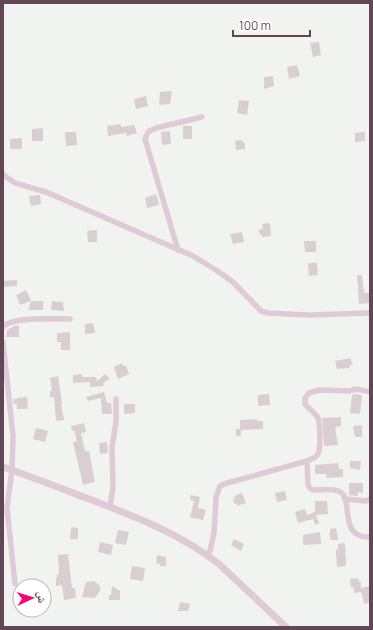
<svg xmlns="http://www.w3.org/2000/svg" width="373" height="630" font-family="Manrope,'Noto Naskh Arabic',sans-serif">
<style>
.building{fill:#d9cfd3}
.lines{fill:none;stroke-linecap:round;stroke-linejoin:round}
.minor{stroke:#dfcbd6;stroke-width:5.5}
.tertiary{stroke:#dfcbd6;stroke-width:7}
</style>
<rect width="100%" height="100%" fill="#f1f3f0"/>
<g class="building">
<polygon points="319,42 321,55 313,57 310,43"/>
<polygon points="297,65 300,76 289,79 287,67"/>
<polygon points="273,76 274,86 264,89 264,77"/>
<polygon points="172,91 170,104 159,105 160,92"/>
<polygon points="146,96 148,106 136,109 134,99"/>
<polygon points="239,100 249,101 247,115 237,113"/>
<polygon points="121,124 121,127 134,125 137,133 127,136 126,133 108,136 107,126"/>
<rect x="183" y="126" width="9" height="13"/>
<polygon points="43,128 43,141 32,141 32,129"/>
<polygon points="170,131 171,144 162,145 161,132"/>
<polygon points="65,132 76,132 77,145 66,146"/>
<polygon points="365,132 365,141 355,142 355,133"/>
<polygon points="22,138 22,149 10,149 10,139"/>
<polygon points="241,140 245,144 245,149 236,150 235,141"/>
<polygon points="156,194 159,205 147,208 145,198"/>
<polygon points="40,195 41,204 31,206 29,196"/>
<polygon points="270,223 271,236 263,237 259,233 258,230 263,229 262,224"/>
<polygon points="97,230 97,242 88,242 87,231"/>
<polygon points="242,232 244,242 233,244 230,234"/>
<polygon points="304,241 316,241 316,252 305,252"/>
<polygon points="308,263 317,263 318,275 309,276"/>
<polygon points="357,275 362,275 364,293 370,293 370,303 359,304"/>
<polygon points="17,280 17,286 3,287 3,281"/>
<polygon points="26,290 31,301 20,305 16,295"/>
<polygon points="31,301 43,301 43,310 28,310"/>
<polygon points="52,301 63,302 64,311 51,310"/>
<polygon points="93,323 95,333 85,334 85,324"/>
<polygon points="16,325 19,326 19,337 6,337 7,330"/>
<polygon points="70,332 70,350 61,350 61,342 57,342 57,333"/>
<polygon points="350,358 353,365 350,365 350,368 337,369 335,361"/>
<polygon points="122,363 123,366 126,366 129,374 118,379 114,367"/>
<polygon points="82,374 82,377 96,377 97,381 105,374 110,379 103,383 104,386 90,387 90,382 73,383 73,375"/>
<polygon points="58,376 62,404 61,404 64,420 56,421 54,397 50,397 50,391 52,391 50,378"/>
<polygon points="104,392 107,403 111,403 112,414 102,414 101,398 88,401 86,397"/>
<polygon points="269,394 270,405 258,406 258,395"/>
<polygon points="355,394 362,395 360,414 350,413 352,395"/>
<polygon points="27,397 28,409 17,409 17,404 14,404 13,399 17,399 17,398"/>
<polygon points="124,404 135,404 135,413 124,414"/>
<polygon points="341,417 341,426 335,427 338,445 324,446 322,418"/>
<polygon points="257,419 257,421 263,421 263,429 241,430 241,436 236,436 236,429 240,429 240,420"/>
<polygon points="84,423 86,432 81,433 85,451 89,451 95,482 83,485 73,442 77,441 74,430 72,431 71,426"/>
<polygon points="362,425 362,437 355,437 353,426"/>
<polygon points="36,428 48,431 45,442 33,439"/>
<polygon points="107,442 108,453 100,454 99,443"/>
<polygon points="350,461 361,461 360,470 350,468"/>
<polygon points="338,463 339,469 343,469 343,477 327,478 326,474 315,474 315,465"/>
<polygon points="349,483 363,483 363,493 358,492 358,496 349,495"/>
<polygon points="285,491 287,500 277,502 275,493"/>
<polygon points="242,493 246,503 237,506 237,503 234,504 233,499 235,499 234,496"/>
<polygon points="191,495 200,497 198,508 206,510 203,520 190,517 194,501 190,500"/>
<polygon points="315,501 327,501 328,514 316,515 319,523 315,525 313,519 298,523 295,512 305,509 307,515 315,512 315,513"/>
<polygon points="71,527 78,528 78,539 70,539"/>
<polygon points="336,528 338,540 331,540 329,533 330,533 330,529"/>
<polygon points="118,530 129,532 126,545 115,543"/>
<polygon points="320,532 321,544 303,545 303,535"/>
<polygon points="234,539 244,544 241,551 231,545"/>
<polygon points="100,542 113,545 111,555 98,552"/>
<polygon points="345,543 346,566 337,567 336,552 336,550 338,549 338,544"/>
<polygon points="68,554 72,588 75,588 76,598 64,600 62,585 56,586 56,578 57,578 57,574 59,574 58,555"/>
<polygon points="157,555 166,557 166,566 160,566 160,564 156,563"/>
<polygon points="132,566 145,568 143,581 130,579"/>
<polygon points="358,578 359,582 361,582 361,588 370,586 370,602 364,604 361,590 362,592 354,593 353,587 351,587 350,579"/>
<polygon points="94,581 100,586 100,591 95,598 82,597 86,582"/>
<polygon points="112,586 120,591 120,600 109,600 109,595 111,595"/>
<polygon points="180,602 190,604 188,611 178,611"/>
</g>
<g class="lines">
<g class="minor">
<polyline points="3,174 6,177 15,183 46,192 193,256 216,270 233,282 261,311 268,313 309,315 370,313"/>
<polyline points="178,250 145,139 148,132 156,128 202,117"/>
<path d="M 3,327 C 12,316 56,319 70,319"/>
<polyline points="3,342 13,436 12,470 7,508 15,584"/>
<path d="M 307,461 L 308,485 L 310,488 L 313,490 C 320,490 331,488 338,491 C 356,497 336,538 370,537"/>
<polyline points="345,499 366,501 370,499"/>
<polyline points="110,507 113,487 112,447 116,422 116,399"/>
<path d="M 209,555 L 214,533 L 216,497 L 220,486 L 227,483 L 307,461 C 311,459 316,458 318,454 C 321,449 320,424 318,418 C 315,413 309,409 305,404 L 305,398 L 309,393 L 319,390 L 350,391 C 356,387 363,391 370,392"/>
</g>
<path class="tertiary" d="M 3,467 C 32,477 60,488 89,499 C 134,516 181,534 219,564 L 286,627"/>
</g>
<rect width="373" height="630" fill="none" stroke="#614655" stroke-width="8"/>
<g transform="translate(32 598) rotate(86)"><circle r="19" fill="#ffffff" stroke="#c0b5bb"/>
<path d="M0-3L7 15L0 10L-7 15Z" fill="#fb0374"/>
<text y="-6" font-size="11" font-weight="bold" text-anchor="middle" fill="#614655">ش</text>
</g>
<path d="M233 30v6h77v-6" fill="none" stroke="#614655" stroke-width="2"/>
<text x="239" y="30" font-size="12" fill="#614655" stroke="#ffffff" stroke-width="3" paint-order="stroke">100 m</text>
</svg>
